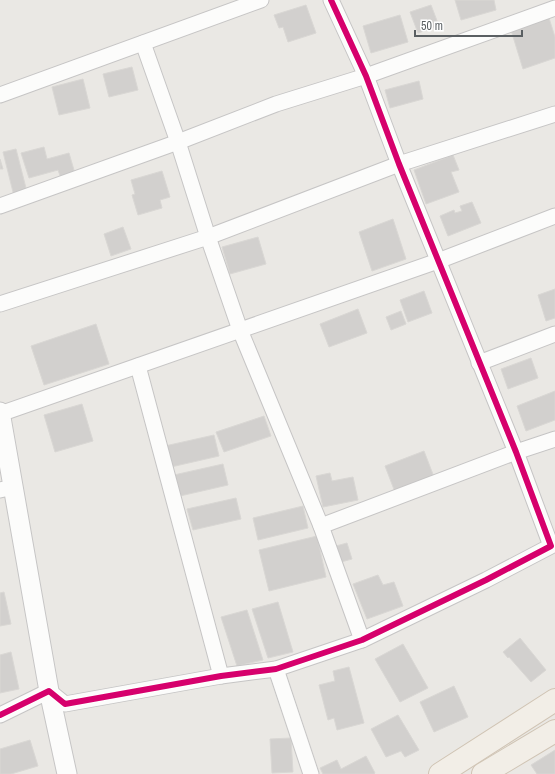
<svg xmlns="http://www.w3.org/2000/svg" width="555" height="774" font-family="'Archivo Narrow',sans-serif">
<style>
.building{fill:#d2d0ce;stroke:#d9d7d4}
.lines{fill:none;stroke-linecap:round;stroke-linejoin:round}
.minor-casing{stroke:#c6c5c5;stroke-width:17}
.tertiary-casing{stroke:#c6c5c5;stroke-width:21}
.primary-casing{stroke:#d0c4b4;stroke-width:24}
.minor{stroke:#fcfcfb;stroke-width:15}
.tertiary{stroke:#fcfcfb;stroke-width:19}
.primary{stroke:#f2eee7;stroke-width:22}
.cycleway-casing{stroke:#fff;stroke-width:8}
.cycleway{stroke:#d6006c;stroke-width:6}
</style>
<rect width="100%" height="100%" fill="#eae8e4"/>
<g class="building">
<polygon points="455,0 494,0 496,10 461,20"/>
<polygon points="306,5 316,33 288,42 283,27 279,28 274,15"/>
<polygon points="431,5 439,26 418,33 410,12"/>
<polygon points="400,15 408,42 371,53 363,26"/>
<polygon points="549,18 555,37 555,58 523,69 511,30"/>
<polygon points="132,67 138,90 109,97 103,74"/>
<polygon points="83,79 90,108 59,115 52,87"/>
<polygon points="419,81 423,99 390,108 385,90"/>
<polygon points="44,147 47,159 69,153 76,177 62,181 58,170 29,178 21,153"/>
<polygon points="16,149 27,192 14,196 3,152"/>
<polygon points="453,155 459,170 451,172 459,192 426,204 414,170"/>
<polygon points="0,159 3,169 0,169"/>
<polygon points="162,171 170,197 160,200 162,208 138,215 132,195 135,194 131,180"/>
<polygon points="472,202 481,223 448,236 440,216 454,210 455,213 462,211 460,206"/>
<polygon points="393,219 406,259 372,271 359,232"/>
<polygon points="123,227 131,249 111,256 104,234"/>
<polygon points="258,237 266,264 230,274 222,247"/>
<polygon points="555,289 555,318 546,321 538,295"/>
<polygon points="424,291 432,313 408,322 400,300"/>
<polygon points="358,309 367,333 329,347 320,324"/>
<polygon points="401,311 406,324 391,330 386,317"/>
<polygon points="96,324 109,364 44,385 31,346"/>
<polygon points="531,358 538,378 508,389 501,369"/>
<polygon points="555,391 555,420 526,431 517,406"/>
<polygon points="82,404 93,441 55,452 44,415"/>
<polygon points="264,416 271,436 224,452 216,432"/>
<polygon points="214,435 219,456 171,467 165,446"/>
<polygon points="424,451 434,477 395,492 385,466"/>
<polygon points="223,464 228,485 180,496 174,475"/>
<polygon points="330,473 332,481 353,477 358,500 323,507 316,476"/>
<polygon points="236,498 241,519 193,530 187,509"/>
<polygon points="303,506 308,528 258,540 253,518"/>
<polygon points="317,536 326,577 269,591 259,550"/>
<polygon points="347,543 352,559 341,562 336,546"/>
<polygon points="378,575 383,585 394,582 403,606 367,619 353,584"/>
<polygon points="4,592 11,624 0,626 0,593"/>
<polygon points="278,602 293,652 268,658 252,609"/>
<polygon points="247,610 263,660 237,666 221,617"/>
<polygon points="520,638 546,670 531,682 509,657 508,658 503,652"/>
<polygon points="403,644 428,688 400,702 375,659"/>
<polygon points="11,652 19,689 0,693 0,655"/>
<polygon points="349,667 364,723 337,730 334,718 328,720 319,685 335,681 333,671"/>
<polygon points="454,686 468,717 434,732 420,702"/>
<polygon points="398,715 419,750 405,757 401,751 386,757 371,729"/>
<polygon points="291,738 293,772 272,773 270,739"/>
<polygon points="30,740 38,766 11,774 0,774 0,749"/>
<polygon points="555,750 555,774 537,774 531,765"/>
<polygon points="366,756 375,773 374,774 323,774 320,768 337,760 341,769"/>
</g>
<g class="lines">
<defs>
<g id="minor">
<polyline points="143,43 178,142 208,237 240,330 321,526 362,640"/>
<polyline points="0,95 261,0"/>
<polyline points="0,206 178,142 276,104 366,76 555,8"/>
<polyline points="0,304 208,237 399,164 555,114"/>
<polyline points="479,363 555,334"/>
<polyline points="138,366 221,676"/>
<polyline points="0,414 438,261 555,216"/>
<polyline points="0,490 14,487"/>
<polyline points="321,526 516,452 555,439"/>
<polyline points="276,669 311,774"/>
<polyline points="0,715 49,691 65,704 221,676 276,669 362,640 486,580 551,546 516,452 399,164 366,76 331,0"/>
</g>
<polyline id="tertiary" points="0,412 49,691 67,774"/>
<g id="primary">
<polyline points="440,774 555,700"/>
<polyline points="483,774 555,731"/>
</g>
</defs>
<use href="#minor" class="minor-casing"/>
<use href="#tertiary" class="tertiary-casing"/>
<use href="#primary" class="primary-casing"/>
<use href="#minor" class="minor"/>
<use href="#tertiary" class="tertiary"/>
<use href="#primary" class="primary"/>
<defs>
<polyline id="cycleway" points="0,715 49,691 65,704 221,676 276,669 362,640 486,580 551,546 516,452 399,164 366,76 331,0"/>
</defs>
<use href="#cycleway" class="cycleway-casing"/>
<use href="#cycleway" class="cycleway"/>
</g>
<path d="M415 30v6h107v-6" fill="none" stroke="#5a5f62" stroke-width="2"/>
<text x="421" y="30" font-size="12" fill="#5a5f62" stroke="#ffffff" stroke-width="3" paint-order="stroke">50 m</text>
</svg>
